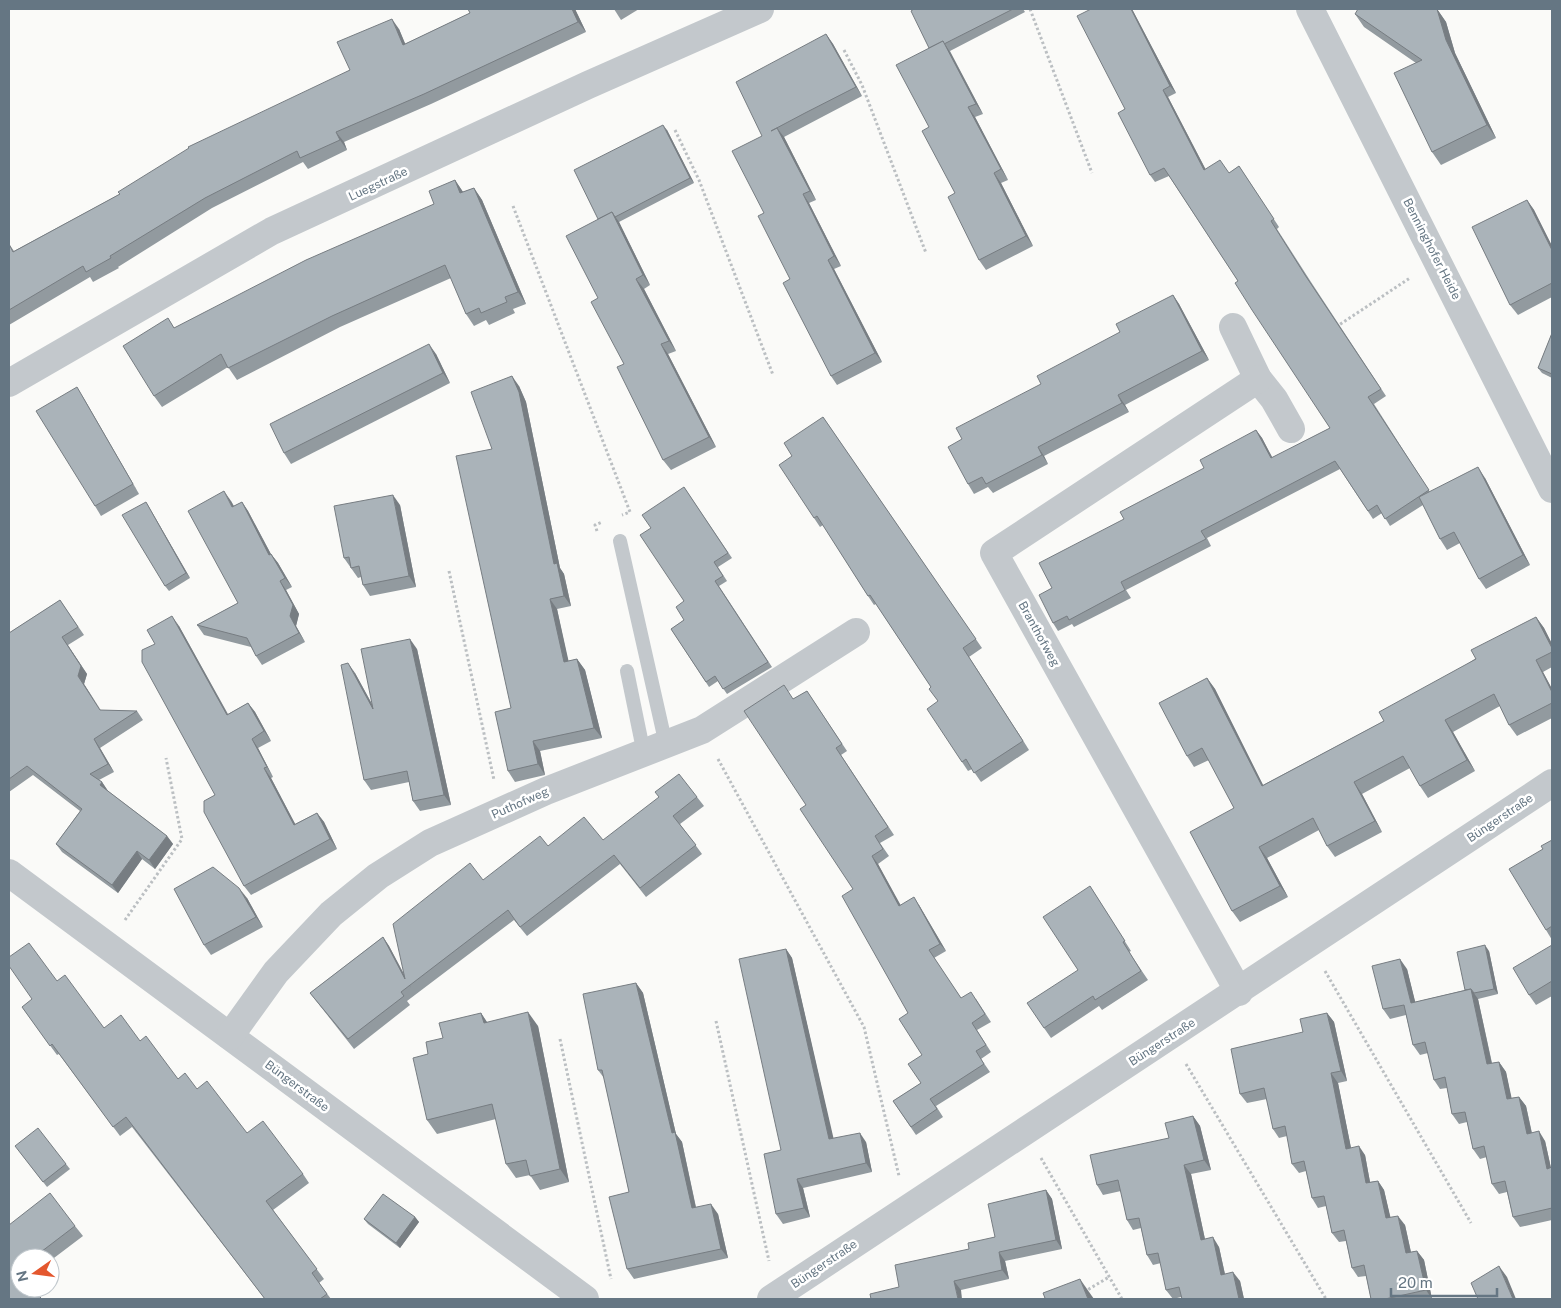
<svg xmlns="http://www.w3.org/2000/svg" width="1561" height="1308" font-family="'Public Sans',sans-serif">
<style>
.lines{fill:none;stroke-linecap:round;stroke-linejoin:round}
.path{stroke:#bbbfc2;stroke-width:3;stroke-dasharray:2.5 2.5;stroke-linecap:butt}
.lane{stroke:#c3c8cc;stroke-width:14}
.street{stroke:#c3c8cc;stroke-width:28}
.wall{fill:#929a9f}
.shaded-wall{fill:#777d82}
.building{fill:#aab3b9;stroke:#777d82}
.labels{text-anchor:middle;stroke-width:5;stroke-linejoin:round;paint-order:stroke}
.street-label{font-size:12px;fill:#657683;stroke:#fff}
</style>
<rect width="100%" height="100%" fill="#fafaf8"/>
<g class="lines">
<g class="path">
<polyline points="1030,9 1092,173"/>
<polyline points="844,50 862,85 926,253"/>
<polyline points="675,130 699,180 773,375"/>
<polyline points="513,206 630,512 622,515"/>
<polyline points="1336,327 1410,278"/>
<polyline points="597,531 595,525 602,522"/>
<polyline points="449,571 494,780"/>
<polyline points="718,759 864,1027 899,1176"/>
<polyline points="125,920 182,839 166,758"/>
<polyline points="1325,971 1471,1223"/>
<polyline points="716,1021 769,1261"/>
<polyline points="560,1039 611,1279"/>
<polyline points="1186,1064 1326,1299"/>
<polyline points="1041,1158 1122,1299"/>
<polyline points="1084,1292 1109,1277"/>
</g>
<g class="lane">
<polyline points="620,541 666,745"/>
<polyline points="627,671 644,754"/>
</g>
<g class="street">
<polyline points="1310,9 1552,489"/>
<polyline points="1233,327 1258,379 1274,399 1291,429"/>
<polyline points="9,383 272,231 588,85 760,9"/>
<polyline points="9,873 585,1299"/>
<polyline points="1239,992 994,553 1258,379"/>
<polyline points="230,1036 276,972 331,914 378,876 430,843 546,791 702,730 856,632"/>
<polyline points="771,1299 1552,783"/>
</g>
</g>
<g class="wall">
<polygon points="468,9 575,9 586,32 431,104 344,142 347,150 308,169 303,162 212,208 118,267 119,268 93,282 90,277 9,325 9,244 14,251 350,70 399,29 405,44 470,13"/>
<polygon points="614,9 639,9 621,20"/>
<polygon points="914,9 1023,9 1025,12 950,51 983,114 975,117 1008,180 1001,183 1033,246 986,270 979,260 955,193 929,127 929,48"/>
<polygon points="1091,9 1132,9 1176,93 1168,97 1206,170 1229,173 1239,166 1279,227 1277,229 1311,282 1386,396 1374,404 1430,492 1485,478 1530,565 1486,589 1479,579 1460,543 1447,550 1440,539 1423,505 1390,526 1382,513 1373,519 1340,469 1207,538 1211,546 1126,590 1131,598 1074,627 1072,624 1058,631 1053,623 1052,588 1124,519 1204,468 1256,430 1262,438 1272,458 1330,428 1238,281 1169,176 1155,182 1150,175 1125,109"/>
<polygon points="1437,9 1446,22 1455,53 1496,138 1441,165 1432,152 1416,63 1364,27 1355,14"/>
<polygon points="826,34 833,44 862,96 784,137 816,200 809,203 841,266 834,269 882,362 837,385 831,376 790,279 764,213 762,136"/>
<polygon points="667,130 694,183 619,222 650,285 644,289 676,351 668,354 716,447 671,470 663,460 624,364 598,298 598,219"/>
<polygon points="455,180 463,192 474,188 482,200 526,304 513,309 515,313 489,325 486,320 474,326 466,314 451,278 340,327 237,380 228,367 162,407 154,396 168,318 174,328 434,204"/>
<polygon points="1527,200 1534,210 1552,246 1552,297 1518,315 1510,305"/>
<polygon points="1173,295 1179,304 1209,360 1125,405 1129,412 1044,456 1048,464 993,493 988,487 974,494 968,484 962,439 1120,332"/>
<polygon points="1552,333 1552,378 1542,373 1538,368"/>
<polygon points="436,354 450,383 291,464 284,453"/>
<polygon points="519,386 526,402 560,568 564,574 571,606 557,609 568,661 577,659 585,670 602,738 540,751 545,775 515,782 508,771 511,708 492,449"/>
<polygon points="83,397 139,494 101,516 95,506"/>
<polygon points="823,417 982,648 969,657 1029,750 981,782 972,769 968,771 962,762 938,701 931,687 876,604 874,605 868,596 823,525 820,527 814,518 792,456"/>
<polygon points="684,487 732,558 718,567 727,581 719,586 772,667 727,694 718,681 709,687 671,629 684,620 684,601 651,528"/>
<polygon points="231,501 234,506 242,502 248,511 271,554 278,563 292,587 286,590 299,614 296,626 305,642 262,665 256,656 251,647 204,635 197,625 238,603"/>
<polygon points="146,502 190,578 169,591 165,586"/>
<polygon points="400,505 416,587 370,596 363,585 361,577 358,578 344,558"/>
<polygon points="60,600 84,635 68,645 87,674 84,684 100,710 137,711 143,720 100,748 114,772 99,780 102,782 108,791 167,836 173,844 155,869 142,859 118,893 62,852 56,844 80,811 33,775 9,792 9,633"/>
<polygon points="1536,617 1544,628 1552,644 1552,667 1543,672 1552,689 1552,718 1517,736 1509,725 1500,706 1453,732 1475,771 1428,798 1420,786 1410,768 1362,794 1382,832 1335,857 1327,846 1319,830 1267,858 1288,897 1240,922 1232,911 1234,808 1209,760 1194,767 1187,756 1207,678 1215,689 1263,785 1384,721"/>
<polygon points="179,626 228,714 248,703 255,712 271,741 258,748 273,777 271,778 295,824 317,813 324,822 337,849 251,895 244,886 215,795 155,644"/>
<polygon points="417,649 451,805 420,811 413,801 409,782 371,790 364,780 355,673 372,704"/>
<polygon points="807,691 847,751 841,755 894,835 880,843 889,856 878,864 900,905 919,905 946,951 934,958 961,998 976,999 991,1022 977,1030 991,1052 981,1059 990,1072 936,1106 943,1117 916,1135 893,1101 921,1083 922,1055 908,1013 853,889 806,805 793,699"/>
<polygon points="697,797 704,806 680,824 702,854 646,897 620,864 527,936 514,920 407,1001 410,1005 354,1049 317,1002 310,993 383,937 389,946 404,974 483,880 548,846 603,840"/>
<polygon points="1552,840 1552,940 1546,930 1543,849"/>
<polygon points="1090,886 1131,951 1129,952 1148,980 1102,1010 1099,1006 1051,1038 1044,1028 1078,970"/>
<polygon points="247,898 263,927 211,955 204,945"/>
<polygon points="1552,946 1552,996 1536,1005 1529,995"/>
<polygon points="786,949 792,958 833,1139 866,1142 872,1172 803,1188 810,1217 783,1224 776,1214 781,1150"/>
<polygon points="1489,951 1498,994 1478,999 1492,1063 1499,1062 1506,1072 1511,1098 1519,1097 1526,1106 1532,1133 1545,1141 1551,1168 1552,1167 1552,1220 1520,1227 1513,1217 1507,1192 1499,1194 1492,1184 1487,1157 1480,1159 1473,1149 1467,1122 1459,1124 1452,1114 1447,1088 1440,1089 1434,1080 1428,1053 1420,1055 1413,1045 1406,1015 1390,1019 1383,1009 1407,969 1415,1002 1465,990"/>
<polygon points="57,981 104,1028 140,1041 178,1079 197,1089 247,1133 303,1174 309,1183 273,1210 324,1279 319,1283 331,1299 265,1299 132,1127 120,1136 59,1054 57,1055 22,1007"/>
<polygon points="636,983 643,993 676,1134 682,1142 696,1207 718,1214 728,1258 634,1279 627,1269 629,1192 604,1078 598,1070"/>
<polygon points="481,1013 487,1022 538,1026 569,1182 540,1190 530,1175 516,1178 506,1164 496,1119 437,1134 427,1120 428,1054 443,1038"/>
<polygon points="1327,1013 1334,1022 1347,1081 1338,1083 1351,1148 1365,1155 1370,1182 1378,1181 1384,1190 1390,1217 1405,1225 1411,1252 1417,1251 1424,1260 1432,1299 1371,1299 1366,1276 1358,1277 1352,1268 1346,1241 1339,1242 1332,1233 1326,1206 1318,1208 1312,1198 1306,1171 1299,1173 1292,1164 1287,1136 1279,1138 1273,1129 1267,1099 1247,1103 1240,1094 1303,1032"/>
<polygon points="1193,1116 1200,1126 1211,1170 1191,1174 1205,1239 1219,1247 1225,1274 1240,1281 1244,1299 1182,1299 1181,1297 1173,1299 1166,1290 1161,1263 1153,1265 1147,1255 1141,1228 1133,1230 1127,1220 1121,1191 1103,1195 1097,1185 1169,1138"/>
<polygon points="19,1151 66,1164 70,1169 47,1187"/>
<polygon points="1046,1190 1052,1199 1062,1249 1005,1261 1009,1279 961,1290 899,1287 969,1249 995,1237"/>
<polygon points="415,1217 419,1222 400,1248 368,1224 364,1219"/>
<polygon points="9,1225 75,1226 83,1236 50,1261 50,1258 20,1258 20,1288 9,1299"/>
</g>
<g class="shaded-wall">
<polygon points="572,9 575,9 586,32 578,22"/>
<polygon points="1131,9 1132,9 1176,93 1170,86"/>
<polygon points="1437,9 1446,22 1455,53 1496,138 1487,125 1446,40"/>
<polygon points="392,19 399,29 410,55 403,45"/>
<polygon points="826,34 833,44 862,96 856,87"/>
<polygon points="943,41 950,52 983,114 976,104"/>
<polygon points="1163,90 1168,97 1210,178 1204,170"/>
<polygon points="968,107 975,117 1008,180 1001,169"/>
<polygon points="663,125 667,130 694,183 690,178"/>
<polygon points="777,128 784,137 816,200 810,191"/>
<polygon points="336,132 344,142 347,150 340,140"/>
<polygon points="994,173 1001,183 1033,246 1026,236"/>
<polygon points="455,180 463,192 460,193"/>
<polygon points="474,188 482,200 526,304 518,292"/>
<polygon points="803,194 809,203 841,266 834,256"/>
<polygon points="1527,200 1534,210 1552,246 1552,250"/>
<polygon points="612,212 619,222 650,285 643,275"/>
<polygon points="828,260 834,269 882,362 875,353"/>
<polygon points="636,279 644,289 676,351 669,341"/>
<polygon points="1173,295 1179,304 1209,360 1202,351"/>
<polygon points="429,344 436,354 450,383 443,373"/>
<polygon points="661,344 668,354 716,447 709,437"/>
<polygon points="512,376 519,386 526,402 560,568 564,574 571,606 564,596 554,564"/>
<polygon points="77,387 83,397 139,494 133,484"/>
<polygon points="1118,395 1125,405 1129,412 1122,403"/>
<polygon points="1256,430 1262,438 1277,466 1271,458"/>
<polygon points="1038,447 1044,456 1048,464 1042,455"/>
<polygon points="1478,467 1485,478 1530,565 1523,555"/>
<polygon points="224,491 231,501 239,517 232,507"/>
<polygon points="393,495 400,505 416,587 409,576"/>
<polygon points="146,502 149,507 190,578 186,573"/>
<polygon points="242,502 248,511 276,564 269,555"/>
<polygon points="271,554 278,563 292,587 285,578"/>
<polygon points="280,581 286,590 299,614 296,626 305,642 299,633 290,616"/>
<polygon points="550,599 557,609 571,672 564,662"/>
<polygon points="172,616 179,626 233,724 227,715"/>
<polygon points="1536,617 1544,628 1552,644 1552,648"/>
<polygon points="62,637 87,674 84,684 106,718 78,676"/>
<polygon points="410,639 417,649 451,805 444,795"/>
<polygon points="963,648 969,657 1029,750 1023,741"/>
<polygon points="577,659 585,670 602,738 594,728"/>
<polygon points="1536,660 1543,672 1552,689 1552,692"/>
<polygon points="348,663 355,673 380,719 373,709"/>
<polygon points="1207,678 1215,689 1269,797 1262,786"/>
<polygon points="248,703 255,712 271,741 264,731"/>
<polygon points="1445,720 1453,732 1475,771 1467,760"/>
<polygon points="94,739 100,748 114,772 108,764"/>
<polygon points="252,739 258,748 273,777 267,767"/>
<polygon points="533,741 540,751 545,775 538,764"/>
<polygon points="264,768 271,778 301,835 294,825"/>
<polygon points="102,782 108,791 106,794 100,785"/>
<polygon points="1354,782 1362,794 1382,832 1375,821"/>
<polygon points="317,813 324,822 337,849 330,839"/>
<polygon points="167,836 173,844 155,869 149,860"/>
<polygon points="1259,847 1267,858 1288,897 1280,886"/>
<polygon points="137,851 142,859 118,893 112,885"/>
<polygon points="872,856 878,864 905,913 899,906"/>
<polygon points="239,888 247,898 263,927 256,917"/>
<polygon points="914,897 919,905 946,951 940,944"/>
<polygon points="383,937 389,946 411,988 405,979"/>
<polygon points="1485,945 1489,951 1498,994 1494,989"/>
<polygon points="786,949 792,958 836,1149 829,1139"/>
<polygon points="1400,959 1407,969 1418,1013 1411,1003"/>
<polygon points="636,983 643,993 676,1134 682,1142 698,1218 692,1208 672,1133"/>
<polygon points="1471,989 1478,999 1494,1074 1487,1064"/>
<polygon points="528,1012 538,1026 569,1182 560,1169"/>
<polygon points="481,1013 490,1027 484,1023"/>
<polygon points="1327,1013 1334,1022 1347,1081 1341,1071"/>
<polygon points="1499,1062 1506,1072 1514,1109 1507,1099"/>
<polygon points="1331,1073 1338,1083 1353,1158 1346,1149"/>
<polygon points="1519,1097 1526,1106 1534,1144 1527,1134"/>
<polygon points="1193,1116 1200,1126 1211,1170 1204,1160"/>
<polygon points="1539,1131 1545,1141 1552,1173 1547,1169"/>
<polygon points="860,1133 866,1142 872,1172 866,1163"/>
<polygon points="1359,1146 1365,1155 1372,1193 1366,1183"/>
<polygon points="1184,1165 1191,1174 1207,1249 1201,1240"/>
<polygon points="797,1179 803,1188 810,1217 804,1208"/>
<polygon points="1378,1181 1384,1190 1393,1228 1386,1218"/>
<polygon points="1046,1190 1052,1199 1062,1249 1056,1240"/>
<polygon points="711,1204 718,1214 728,1258 721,1249"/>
<polygon points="1398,1216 1405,1225 1413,1262 1406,1253"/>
<polygon points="415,1217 419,1222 400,1248 396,1243"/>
<polygon points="1213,1237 1219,1247 1227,1284 1221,1275"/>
<polygon points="1417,1251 1424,1260 1432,1299 1426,1290"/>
<polygon points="999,1252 1005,1261 1009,1279 1002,1270"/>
<polygon points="1499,1266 1507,1277 1516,1299 1513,1299"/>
<polygon points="1233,1272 1240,1281 1244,1299 1239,1299"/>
<polygon points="1080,1279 1094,1299 1088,1299"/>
<polygon points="954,1281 961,1290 962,1299 958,1299"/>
</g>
<g class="building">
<polygon points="468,9 572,9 578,22 424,94 336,132 340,140 300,158 297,151 205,198 110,256 111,258 86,272 83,266 9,310 9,244 13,252 120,194 118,192 189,148 188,147 350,70 337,42 392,19 403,45 470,13"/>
<polygon points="914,9 1013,9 944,44 943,41 929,48 911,11"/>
<polygon points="1091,9 1131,9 1170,86 1163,90 1204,170 1220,160 1229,173 1239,166 1274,219 1271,221 1305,275 1381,389 1368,397 1429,490 1385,519 1377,505 1368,511 1335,461 1201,531 1206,539 1121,582 1125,590 1069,620 1067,616 1053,623 1039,595 1052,588 1039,563 1124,519 1120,512 1204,468 1200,460 1256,430 1271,458 1330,428 1252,310 1235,283 1238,281 1164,168 1150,175 1118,113 1125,109 1077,16"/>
<polygon points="1358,9 1437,9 1446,40 1487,125 1432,152 1394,73 1422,60 1355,14"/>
<polygon points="826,34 856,87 805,113 771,131 777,128 810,191 803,194 834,256 828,260 875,353 831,376 783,283 790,279 758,216 764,213 732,151 762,136 736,82"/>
<polygon points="943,41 976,104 968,107 1001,169 994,173 1026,236 979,260 948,197 955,193 922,131 929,127 896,65"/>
<polygon points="663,125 690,178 615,217 612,212 598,219 574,170"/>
<polygon points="455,180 460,193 474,188 518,292 505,297 507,302 481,313 479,308 466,314 445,265 332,316 228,368 221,354 154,396 123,346 168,318 174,328 306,260 434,204 429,191"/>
<polygon points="1527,200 1552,250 1552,283 1510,305 1472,227"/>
<polygon points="612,212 643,275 636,279 669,341 661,344 709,437 663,460 617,367 624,364 591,302 598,298 566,236"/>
<polygon points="1173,295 1202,351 1118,395 1122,403 1038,447 1042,455 986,484 982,477 968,484 948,447 962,439 956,428 1041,384 1037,376 1120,332 1116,324"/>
<polygon points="1552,333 1552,374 1538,368"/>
<polygon points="429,344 443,373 284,453 270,424"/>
<polygon points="512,376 519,392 554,564 557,563 564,596 550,599 564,662 577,659 594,728 533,741 538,764 508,771 495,712 511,708 456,456 492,449 471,392"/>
<polygon points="77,387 133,484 95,506 36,411"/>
<polygon points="823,417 976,639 963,648 1023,741 974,773 966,759 962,762 927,709 938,701 929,689 931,687 870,595 868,596 817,516 814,518 779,465 792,456 784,443"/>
<polygon points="1478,467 1523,555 1479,579 1454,532 1440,539 1419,497"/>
<polygon points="684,487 728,553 714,562 723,576 715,581 768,662 723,689 715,676 706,682 671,629 684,620 676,607 684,601 640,535 651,528 642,515"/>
<polygon points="224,491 232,507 242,502 269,555 271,554 285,578 280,581 293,605 290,616 299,633 256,656 247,638 197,625 238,603 188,511"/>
<polygon points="393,495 409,576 363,585 359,566 351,568 349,557 344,558 334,506"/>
<polygon points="146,502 186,573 165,586 122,515"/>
<polygon points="60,600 78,627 62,637 81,666 78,676 100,710 137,711 94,739 108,764 90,774 102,782 100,785 167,836 149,860 137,851 112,885 56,844 82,809 27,766 9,779 9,633"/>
<polygon points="172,616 227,715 248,703 264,731 252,739 267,767 264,768 294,825 317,813 330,839 244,886 204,812 204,801 215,795 142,662 142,650 155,644 147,630"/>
<polygon points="1536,617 1552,648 1552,652 1536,660 1552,692 1552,703 1509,725 1494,694 1445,720 1467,760 1420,786 1403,756 1354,782 1375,821 1327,846 1313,818 1259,847 1280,886 1232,911 1190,832 1234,808 1202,748 1187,756 1159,703 1207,678 1262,786 1384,721 1379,712 1476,659 1471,650"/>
<polygon points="410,639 444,795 413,801 407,771 364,780 341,665 348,663 373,709 361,649"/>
<polygon points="784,685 793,699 807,691 842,744 836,748 888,827 875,836 883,849 872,856 899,906 914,897 940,944 929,950 961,998 971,992 985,1014 972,1023 986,1045 976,1051 984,1064 930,1099 937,1109 911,1127 893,1101 921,1083 908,1064 922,1055 899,1019 908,1013 842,896 853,889 800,809 806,805 744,711"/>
<polygon points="679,774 697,797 673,816 696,845 640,888 614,855 520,927 508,910 401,992 404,996 348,1039 310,993 383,937 405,979 393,924 470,863 483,880 540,836 548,846 584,817 603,840 659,797 655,792"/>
<polygon points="1552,840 1552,926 1546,930 1509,869 1543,849 1541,846"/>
<polygon points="213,867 239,888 256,917 204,945 174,889"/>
<polygon points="1090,886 1125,941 1123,942 1141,971 1095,1000 1093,996 1044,1028 1027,1003 1078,970 1043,917"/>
<polygon points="29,943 57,981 65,975 104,1028 121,1015 140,1041 146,1036 178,1079 185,1073 197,1089 207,1081 247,1133 263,1121 303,1174 266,1201 317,1269 312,1273 327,1294 320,1299 265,1299 126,1117 113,1127 52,1044 50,1046 22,1007 32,999 9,966 9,957"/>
<polygon points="1485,945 1494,989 1474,993 1471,989 1465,990 1457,952"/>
<polygon points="1552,945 1552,981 1529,995 1513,968"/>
<polygon points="786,949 829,1139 860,1133 866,1163 797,1179 804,1208 776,1214 764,1154 781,1150 739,959"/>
<polygon points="1400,959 1411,1003 1471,989 1487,1064 1499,1062 1507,1099 1519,1097 1527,1134 1539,1131 1547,1169 1552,1167 1552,1208 1513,1217 1505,1181 1492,1184 1484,1146 1473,1149 1465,1112 1452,1114 1445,1077 1434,1080 1425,1042 1413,1045 1404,1005 1383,1009 1372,966"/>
<polygon points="636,983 672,1133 675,1132 692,1208 711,1204 721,1249 627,1269 609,1197 629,1192 602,1070 598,1070 583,994"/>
<polygon points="528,1012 560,1169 530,1176 526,1160 506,1164 492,1104 427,1120 413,1058 428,1054 426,1042 443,1038 439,1023 481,1013 484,1023"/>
<polygon points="1327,1013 1341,1071 1331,1073 1346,1149 1359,1146 1366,1183 1378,1181 1386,1218 1398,1216 1406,1253 1417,1251 1426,1290 1385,1299 1371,1299 1364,1265 1352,1268 1344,1230 1332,1233 1324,1196 1312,1198 1304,1161 1292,1164 1285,1126 1273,1129 1264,1088 1240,1094 1231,1049 1303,1032 1300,1019"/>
<polygon points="1193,1116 1204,1160 1184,1165 1201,1240 1213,1237 1221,1275 1233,1272 1239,1299 1182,1299 1179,1287 1166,1290 1158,1253 1147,1255 1139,1218 1127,1220 1118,1180 1097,1185 1090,1155 1169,1138 1165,1123"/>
<polygon points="38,1128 66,1164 43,1182 15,1146"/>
<polygon points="1046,1190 1056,1240 999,1252 1002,1270 954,1281 958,1299 871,1299 870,1294 899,1287 895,1265 969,1249 968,1243 995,1237 988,1204"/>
<polygon points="50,1193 75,1226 33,1258 20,1258 20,1268 15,1272 20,1277 20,1288 31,1288 42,1299 9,1299 9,1225"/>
<polygon points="383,1194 415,1217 396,1243 364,1219"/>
<polygon points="1499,1266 1513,1299 1478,1299 1471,1283"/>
<polygon points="1080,1279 1088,1299 1042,1299 1045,1298 1043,1293"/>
</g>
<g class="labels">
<g class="street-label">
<text transform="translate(378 184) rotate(-25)" y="4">Luegstraße</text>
<text transform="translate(1432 249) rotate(63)" y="4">Benninghofer Heide</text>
<text transform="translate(1039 634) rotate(61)" y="4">Branthofweg</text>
<text transform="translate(520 803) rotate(-24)" y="4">Puthofweg</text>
<text transform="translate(1500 818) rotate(-34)" y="4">Büngerstraße</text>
<text transform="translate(1162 1042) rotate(-33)" y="4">Büngerstraße</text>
<text transform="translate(297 1086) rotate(37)" y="4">Büngerstraße</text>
<text transform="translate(824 1264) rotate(-34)" y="4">Büngerstraße</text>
</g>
</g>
<rect width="1561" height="1308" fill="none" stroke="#657683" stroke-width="20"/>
<g transform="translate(35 1273) rotate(256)"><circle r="24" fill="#ffffff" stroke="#c1c8cd"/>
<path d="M0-4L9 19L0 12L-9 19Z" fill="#e4572e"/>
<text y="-8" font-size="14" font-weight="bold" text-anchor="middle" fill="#657683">N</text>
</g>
<path d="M1391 1288v8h106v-8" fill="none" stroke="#657683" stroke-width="2.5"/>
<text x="1398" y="1288" font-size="15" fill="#657683" stroke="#ffffff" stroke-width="4" paint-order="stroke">20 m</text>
</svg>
